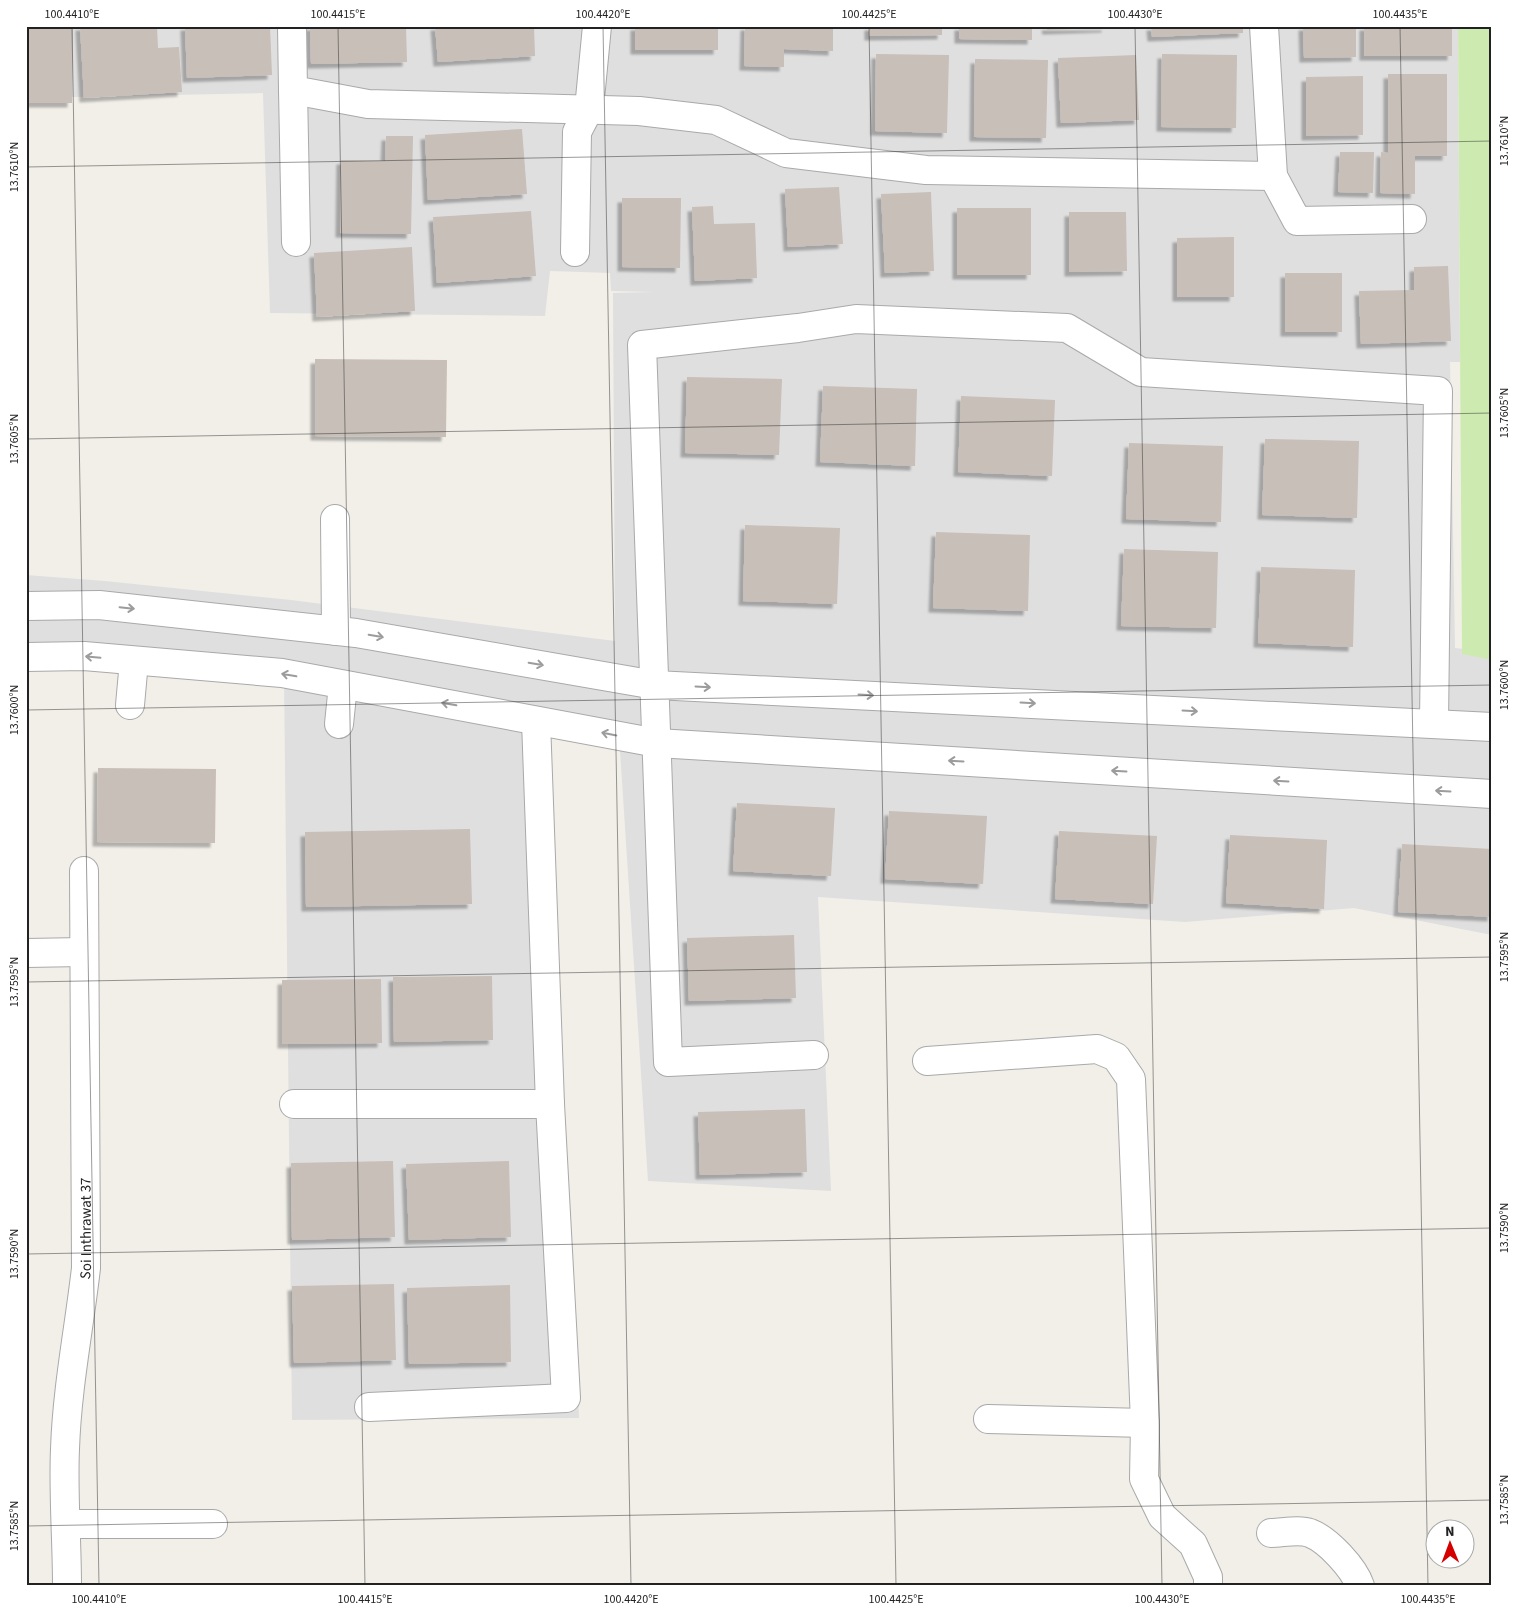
<svg xmlns="http://www.w3.org/2000/svg" width="1518" height="1612" font-family="'Source Sans 3',sans-serif">
<style>
.residential{fill:#e0dfdf}
.grass{fill:#cdebb0}
.building{fill:#c7bfb8;filter:url(#shadow)}
.lines{fill:none;stroke-linecap:round;stroke-linejoin:round}
.street-casing{stroke:#a9a9a9;stroke-width:30}
.street{stroke:#fff;stroke-width:28}
.oneway{stroke:#9c9c9c}
.ticks{fill:none;stroke:#222;stroke-width:1;stroke-opacity:0.45}
.labels{text-anchor:middle;stroke-width:4.5;stroke-linejoin:round;paint-order:stroke}
.street-label{font-size:15px;fill:#222;stroke:#fff}
.neatline{fill:none;stroke:#222;stroke-width:2}
.ticks-label{font-size:12px;text-anchor:middle;fill:#222}
</style>
<defs>
<filter id="shadow"><feDropShadow dx="-4.5" dy="4.5" stdDeviation="1" flood-color="#0004"/></filter>
</defs>
<rect width="100%" height="100%" fill="#f2efe9"/>
<polygon class="residential" points="26,26 1458,26 1460,362 1450,362 1455,648 1492,652 1492,935 1354,908 1185,922 818,897 831,1191 648,1181 619,735 548,739 579,1418 292,1420 284,674 26,655 26,575 105,581 291,600 615,641 613,293 654,292 611,291 610,273 550,271 545,316 270,313 263,93 26,98"/>
<polygon class="grass" points="1458,26 1492,26 1492,660 1462,654"/>
<g class="building">
<polygon points="26,26 73,26 72,103 26,103"/>
<polygon points="80,26 157,26 158,48 179,47 182,92 84,98"/>
<polygon points="185,26 270,26 272,75 187,78"/>
<polygon points="310,26 406,26 407,62 311,64"/>
<polygon points="435,26 534,26 535,56 438,62"/>
<rect x="635" y="26" width="83" height="24"/>
<polygon points="745,26 833,26 833,51 784,49 784,67 744,66"/>
<polygon points="869,26 942,26 942,35 869,36"/>
<polygon points="959,26 1032,26 1032,40 959,39"/>
<polygon points="1046,26 1106,26 1106,28 1047,30"/>
<polygon points="1151,26 1243,26 1243,33 1152,37"/>
<polygon points="1303,26 1356,26 1356,57 1304,58"/>
<rect x="1364" y="26" width="88" height="30"/>
<polygon points="876,54 949,55 947,133 875,131"/>
<polygon points="1162,54 1237,55 1236,128 1161,127"/>
<polygon points="1136,55 1139,120 1061,123 1058,58"/>
<polygon points="975,59 1048,60 1046,138 974,137"/>
<polygon points="1388,74 1447,74 1447,156 1415,156 1415,194 1380,193 1381,152 1388,153"/>
<polygon points="1363,76 1363,135 1306,136 1306,77"/>
<polygon points="522,129 527,194 428,200 425,135"/>
<polygon points="386,136 413,136 411,234 340,233 341,160 385,161"/>
<polygon points="1340,152 1374,152 1373,193 1338,192"/>
<polygon points="839,187 843,244 788,247 785,189"/>
<polygon points="931,192 934,271 885,273 881,194"/>
<polygon points="622,198 681,198 680,268 622,267"/>
<polygon points="713,206 714,224 755,223 757,278 695,281 692,207"/>
<rect x="957" y="208" width="74" height="67"/>
<polygon points="531,211 536,276 437,283 433,217"/>
<polygon points="1069,212 1126,212 1127,271 1069,272"/>
<polygon points="1234,237 1234,297 1177,297 1177,238"/>
<polygon points="412,247 415,311 317,317 314,253"/>
<polygon points="1448,266 1451,341 1361,344 1359,291 1414,290 1414,267"/>
<rect x="1285" y="273" width="57" height="59"/>
<polygon points="315,359 447,360 446,437 315,436"/>
<polygon points="687,377 782,379 779,455 685,453"/>
<polygon points="823,386 917,389 915,466 820,462"/>
<polygon points="961,396 1055,400 1052,476 958,472"/>
<polygon points="1265,439 1359,441 1357,518 1262,515"/>
<polygon points="1129,443 1223,446 1221,522 1126,519"/>
<polygon points="745,525 840,528 837,604 743,601"/>
<polygon points="936,532 1030,535 1028,611 933,608"/>
<polygon points="1124,549 1218,552 1216,628 1121,626"/>
<polygon points="1261,567 1355,570 1353,647 1258,643"/>
<polygon points="98,768 216,769 215,843 97,842"/>
<polygon points="737,803 835,808 831,876 733,871"/>
<polygon points="889,811 987,816 983,884 885,879"/>
<polygon points="470,829 472,904 306,907 305,832"/>
<polygon points="1059,831 1157,836 1153,904 1055,899"/>
<polygon points="1230,835 1327,840 1324,909 1226,903"/>
<polygon points="1402,844 1492,849 1492,917 1398,912"/>
<polygon points="794,935 796,998 689,1001 687,938"/>
<polygon points="492,976 493,1040 394,1042 393,977"/>
<polygon points="381,979 382,1043 282,1044 282,980"/>
<polygon points="805,1109 807,1172 700,1175 698,1112"/>
<polygon points="393,1161 395,1237 292,1240 291,1163"/>
<polygon points="509,1161 511,1237 409,1240 406,1164"/>
<polygon points="394,1284 396,1360 294,1363 292,1286"/>
<polygon points="510,1285 511,1362 409,1364 407,1288"/>
</g>
<g class="lines">
<defs>
<g id="street">
<polyline points="292,26 293,90 368,104 639,111 716,120 786,153 926,170 1273,176"/>
<polyline points="1264,26 1273,176 1297,221 1412,219"/>
<polyline points="293,90 296,242"/>
<polyline points="575,252 577,132 589,109 597,26"/>
<polyline points="335,519 336,631"/>
<polyline points="26,606 99,605 356,633 655,685 1492,727"/>
<polyline points="26,657 84,656 282,673 657,743 1492,794"/>
<polyline points="130,705 134,661"/>
<polyline points="339,724 343,685"/>
<polyline points="26,953 83,952"/>
<polyline points="814,1055 668,1062 642,345 798,328 856,319 1067,328 1141,372 1438,391 1434,723"/>
<polyline points="927,1061 1097,1049 1116,1057 1131,1079 1145,1423 1144,1479 1162,1516 1193,1544 1208,1577 1208,1586"/>
<polyline points="294,1104 550,1104"/>
<polyline points="369,1407 566,1398 550,1104 536,721"/>
<polyline points="988,1419 1145,1423"/>
<polyline points="67,1524 213,1524"/>
<path d="M 1271,1533 C 1282,1533 1299,1529 1310,1533 C 1328,1540 1354,1568 1360,1586"/>
<path id="s1" d="M 67,1586 C 67,1540 63,1494 65,1449 C 67,1388 79,1329 86,1268 L 84,871"/>
</g>
</defs>
<use href="#street" class="street-casing"/>
<use href="#street" class="street"/>
</g>
<defs><path id="oneway-shaft" d="M-6 0H5M1.5-3L5.5 0L1.5 3" fill="none" stroke-width="1.6" stroke-linecap="round" stroke-linejoin="round" transform="scale(1.25)"/></defs>
<g class="oneway">
<use href="#oneway-shaft" transform="translate(127 608) rotate(6)"/>
<use href="#oneway-shaft" transform="translate(376 636) rotate(10)"/>
<use href="#oneway-shaft" transform="translate(93 657) rotate(-175)"/>
<use href="#oneway-shaft" transform="translate(536 664) rotate(10)"/>
<use href="#oneway-shaft" transform="translate(289 675) rotate(-170)"/>
<use href="#oneway-shaft" transform="translate(703 687) rotate(3)"/>
<use href="#oneway-shaft" transform="translate(866 695) rotate(3)"/>
<use href="#oneway-shaft" transform="translate(1028 703) rotate(3)"/>
<use href="#oneway-shaft" transform="translate(449 704) rotate(-170)"/>
<use href="#oneway-shaft" transform="translate(1190 711) rotate(3)"/>
<use href="#oneway-shaft" transform="translate(609 734) rotate(-169)"/>
<use href="#oneway-shaft" transform="translate(956 761) rotate(-177)"/>
<use href="#oneway-shaft" transform="translate(1119 771) rotate(-177)"/>
<use href="#oneway-shaft" transform="translate(1281 781) rotate(-177)"/>
<use href="#oneway-shaft" transform="translate(1443 791) rotate(-177)"/>
</g>
<path class="ticks" d="M 72,26 L 99,1586M 338,26 L 365,1586M 603,26 L 631,1586M 869,26 L 896,1586M 1135,26 L 1162,1586M 1400,26 L 1428,1586M 26,167 L 1492,141M 26,439 L 1492,413M 26,710 L 1492,685M 26,982 L 1492,957M 26,1254 L 1492,1228M 26,1526 L 1492,1500"/>
<g class="labels">
<g class="street-label">
<text dy="5" stroke="none"><textPath href="#s1" startOffset="359">Soi Inthrawat 37</textPath></text>
</g>
</g>
<rect width="1518" height="1612" fill="none" stroke="#ffffff" stroke-width="55"/>
<g transform="translate(1450 1544) rotate(359)"><circle r="24" fill="#ffffff" stroke="#a7a7a7"/>
<path d="M0-4L9 19L0 12L-9 19Z" fill="#d40000"/>
<text y="-8" font-size="14" font-weight="bold" text-anchor="middle" fill="#222222">N</text>
</g>
<rect x="28" y="28" width="1462" height="1556" class="neatline"/>
<g class="ticks-label">
<text x="72" y="18">100.4410°E</text>
<text x="338" y="18">100.4415°E</text>
<text x="603" y="18">100.4420°E</text>
<text x="869" y="18">100.4425°E</text>
<text x="1135" y="18">100.4430°E</text>
<text x="1400" y="18">100.4435°E</text>
<text transform="translate(1504 141) rotate(-90)" y="4">13.7610°N</text>
<text transform="translate(14 167) rotate(-90)" y="4">13.7610°N</text>
<text transform="translate(1504 413) rotate(-90)" y="4">13.7605°N</text>
<text transform="translate(14 439) rotate(-90)" y="4">13.7605°N</text>
<text transform="translate(1504 685) rotate(-90)" y="4">13.7600°N</text>
<text transform="translate(14 710) rotate(-90)" y="4">13.7600°N</text>
<text transform="translate(1504 957) rotate(-90)" y="4">13.7595°N</text>
<text transform="translate(14 982) rotate(-90)" y="4">13.7595°N</text>
<text transform="translate(1504 1228) rotate(-90)" y="4">13.7590°N</text>
<text transform="translate(14 1254) rotate(-90)" y="4">13.7590°N</text>
<text transform="translate(1504 1500) rotate(-90)" y="4">13.7585°N</text>
<text transform="translate(14 1526) rotate(-90)" y="4">13.7585°N</text>
<text x="99" y="1603">100.4410°E</text>
<text x="365" y="1603">100.4415°E</text>
<text x="631" y="1603">100.4420°E</text>
<text x="896" y="1603">100.4425°E</text>
<text x="1162" y="1603">100.4430°E</text>
<text x="1428" y="1603">100.4435°E</text>
</g>
</svg>
